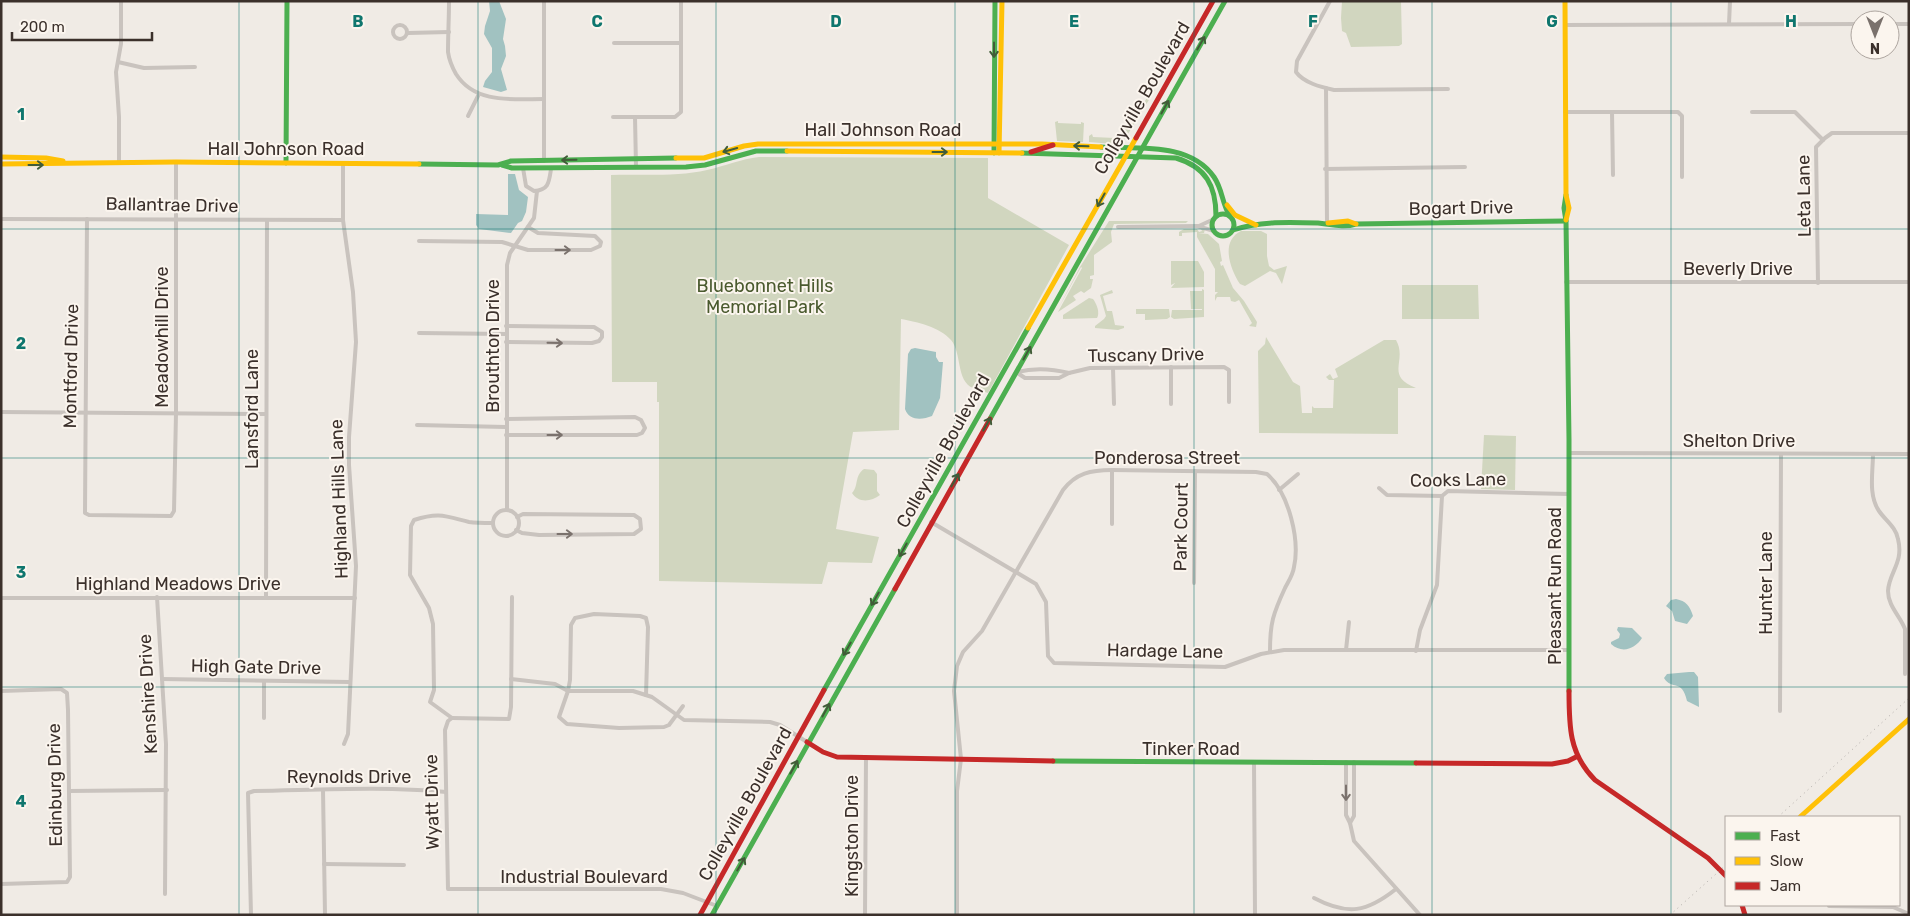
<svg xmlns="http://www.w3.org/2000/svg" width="1910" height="916" font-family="Rubik,sans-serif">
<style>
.green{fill:#d1d6bf}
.water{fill:#a1c2c1}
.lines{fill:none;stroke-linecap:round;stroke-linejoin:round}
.street{stroke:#c9c3be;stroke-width:4}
.fast{stroke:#4caf50;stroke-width:5}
.slow{stroke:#ffc107;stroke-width:5}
.jam{stroke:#c62828;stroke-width:5}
.rail{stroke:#b1aca8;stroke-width:1;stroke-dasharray:1 4;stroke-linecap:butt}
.oneway{stroke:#415c38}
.oneway2{stroke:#7b726d}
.grid{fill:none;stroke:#0f766e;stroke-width:1;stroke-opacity:0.55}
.labels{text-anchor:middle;stroke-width:4;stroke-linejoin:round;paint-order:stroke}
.street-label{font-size:18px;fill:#3b302b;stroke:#fbf5ee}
.park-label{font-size:18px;fill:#4a5a2e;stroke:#fbf5ee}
.grid-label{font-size:16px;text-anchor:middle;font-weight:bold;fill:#0f766e;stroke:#fbf5ee;stroke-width:4;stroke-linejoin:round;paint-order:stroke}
</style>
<rect width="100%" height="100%" fill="#f0ebe5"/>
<g class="green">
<polygon points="1342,1 1401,1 1402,44 1399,46 1351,47 1346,33 1342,31 1341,18"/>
<polygon points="1151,88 1155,90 1123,142 1113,144 1089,142 1089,136 1092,134 1093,137 1115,138 1116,134 1121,133 1125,128 1129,130 1138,112 1135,110 1137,107 1141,108 1149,94 1148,91"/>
<polygon points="1058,121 1058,123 1081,124 1081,122 1084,123 1083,142 1057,141 1055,122"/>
<path d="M 759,157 L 988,158 L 988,198 L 1069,245 L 988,393 C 983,391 977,390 973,388 C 956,381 962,353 951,340 C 940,327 917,322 901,319 L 899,430 L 853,432 L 836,529 L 879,537 L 872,563 L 828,562 L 822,584 L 659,581 L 659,402 L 657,402 L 657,382 L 612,382 L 611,175 C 642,174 677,177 707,170 C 725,166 741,159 759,157 Z"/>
<polygon points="1109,221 1188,221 1186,223 1114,224 1111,232 1112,242 1094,255 1094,275 1090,276 1090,279 1093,279 1091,288 1084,293 1081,291 1073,296 1076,300 1058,312 1082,268 1081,267 1057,311 1080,267"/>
<polygon points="1184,229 1197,229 1199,232 1202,231 1201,229 1205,229 1204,233 1198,233 1208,234 1219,244 1222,261 1220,262 1221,266 1223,265 1233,288 1244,301 1257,322 1256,327 1249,326 1252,323 1239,300 1235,302 1231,301 1230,297 1217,297 1215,301 1215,295 1218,292 1215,292 1215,269 1197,237 1197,232 1182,233 1182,236 1179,236 1179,232"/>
<path d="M 1241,231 L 1261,231 L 1267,234 L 1267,256 L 1269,266 L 1274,270 L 1287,266 L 1282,284 L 1276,273 L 1270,271 L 1245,286 L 1240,284 C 1230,269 1220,241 1241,231 Z"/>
<polygon points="1171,261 1198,261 1204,272 1204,287 1171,288 1175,283 1171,285"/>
<polygon points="1402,285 1478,285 1479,319 1402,319"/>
<polygon points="1202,289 1204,290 1204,317 1174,319 1171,317 1172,310 1202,310 1202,309 1191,309 1190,291 1202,291"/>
<polygon points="1112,290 1113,293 1103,296 1107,311 1112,311 1115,325 1124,326 1124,328 1118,330 1095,328 1095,326 1104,319 1106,316 1100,295"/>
<path d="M 1089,298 L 1093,299 C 1097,304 1100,313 1097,318 L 1063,319 L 1063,315 Z"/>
<polygon points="1136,309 1169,309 1170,317 1167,319 1145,320 1145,314 1136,314"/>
<path d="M 1266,337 L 1293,382 L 1300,386 L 1302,413 L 1312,413 L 1312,406 L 1314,408 L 1333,408 L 1334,380 L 1329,380 L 1326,377 L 1330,374 L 1333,379 L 1338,377 L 1335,369 L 1384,340 L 1396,340 C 1408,361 1384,375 1416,388 L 1398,388 L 1398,434 L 1259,433 L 1258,351 L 1265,344 Z"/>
<polygon points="1484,435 1516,436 1515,490 1481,489"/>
<path d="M 864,469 L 874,470 L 877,474 L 877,491 L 880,495 C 871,502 858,503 852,493 C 859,486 854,476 864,469 Z"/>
</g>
<g class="water">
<polygon points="489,1 499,1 506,19 503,39 505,46 506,56 501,69 507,90 501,92 483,87 485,81 492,72 492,48 484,34 485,26 490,11"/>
<polygon points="508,174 515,174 519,190 528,197 526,212 522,221 518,223 511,233 479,229 476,225 476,214 508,215"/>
<path d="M 915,348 L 936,352 L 936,357 L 939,362 L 943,362 L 940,398 L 932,416 C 922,420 909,421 905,409 L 908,354 L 911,349 Z"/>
<path d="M 1676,599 C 1686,601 1690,606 1693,616 L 1687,624 L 1675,621 L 1672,611 L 1666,606 L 1671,600 Z"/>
<path d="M 1618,627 L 1632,628 L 1642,638 C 1635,649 1622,654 1611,644 L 1611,642 L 1619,638 L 1620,634 L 1617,630 Z"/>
<path d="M 1689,672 L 1694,672 L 1698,677 L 1699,707 L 1687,701 C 1682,678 1672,691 1664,678 L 1667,674 Z"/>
</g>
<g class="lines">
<g class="street">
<path d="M 449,1 C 449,18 448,35 448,52 C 449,59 452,67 456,74 C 475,104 512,99 544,99"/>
<path d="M 1330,1 L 1297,61 L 1296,72 C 1304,83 1321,87 1334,90 L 1448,89"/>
<polyline points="1729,24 1730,1"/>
<polyline points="1890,24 1909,24"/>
<circle cx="400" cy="32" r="7"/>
<polyline points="1565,25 1860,24"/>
<polyline points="408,33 449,32"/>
<polyline points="614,43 681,43"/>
<polyline points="118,62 144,68 195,67"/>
<polyline points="1326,88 1327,224"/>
<polyline points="1565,112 1678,112 1682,116 1682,177"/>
<polyline points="1612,112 1613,175"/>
<polyline points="1752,112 1795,112 1823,140"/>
<polyline points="468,116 479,94"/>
<polyline points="613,117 675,117 681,112 681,1"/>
<polyline points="635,117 636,167"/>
<polyline points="544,161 544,1"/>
<polyline points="119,163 119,117 116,72 121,44 121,1"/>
<polyline points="343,164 343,220 353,292 356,342 349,437 349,465 356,566 348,734 344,744"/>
<path d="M 523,168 L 526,186 L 534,191 C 549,190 549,182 551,169"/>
<polyline points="1325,169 1465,167"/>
<polyline points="1,219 343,220"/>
<polyline points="87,219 85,513 89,515 171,516 174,511 176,413 176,162"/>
<polyline points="1199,226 1214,219"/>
<polyline points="1118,227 1197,226 1214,231"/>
<polyline points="419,241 502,242 528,250 591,250 600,246 601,242 595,236 538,233 528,227"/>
<polyline points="1566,282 1909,282"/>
<polyline points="1818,283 1816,147 1825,138 1832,133 1909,133"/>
<polyline points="419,333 506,334"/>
<polyline points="506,342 592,343 599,341 602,337 602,332 594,327 506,326"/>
<polyline points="1171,367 1171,404"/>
<polyline points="1113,368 1114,404"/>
<polyline points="1016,372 1025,378 1059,378 1069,373 1090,368 1224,367 1229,370 1229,402"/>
<path d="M 1017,372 C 1033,368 1053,369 1069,373"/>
<polyline points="1,412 266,414"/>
<polyline points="506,419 635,417 641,420 645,428 642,433 637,435 506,435"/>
<polyline points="417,425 506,427"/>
<polyline points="1569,453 1909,454"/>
<path d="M 1873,454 C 1873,472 1868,495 1879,511 C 1885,520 1896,527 1898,539 C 1904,563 1889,572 1888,591 C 1888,606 1900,616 1905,629 L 1905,674"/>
<polyline points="1112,470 1112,524"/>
<polyline points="1379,488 1387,495 1442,496 1448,491 1569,494"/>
<polyline points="1279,490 1298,474"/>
<polyline points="507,510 507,265 510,253 534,218 537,191"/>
<circle cx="506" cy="523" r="13"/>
<polyline points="931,522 1036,584 1046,602 1048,656 1054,663 1225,667 1261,654 1284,650 1569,650"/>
<polyline points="516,530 522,533 539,535 634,534 641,529 640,519 634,515 523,514 517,517"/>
<polyline points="1194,583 1195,471"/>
<polyline points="157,597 166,744 165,894"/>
<polyline points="1,598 355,598"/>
<polyline points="266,598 267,220"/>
<polyline points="1346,650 1349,622"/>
<polyline points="1416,651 1420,630 1437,585 1442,496"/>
<polyline points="162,679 349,682"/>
<polyline points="511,679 555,684 568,691 633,691 652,697 684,720 770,722 780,725 807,742"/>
<polyline points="264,681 264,718"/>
<polyline points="1,691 61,689 67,693 68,710 70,877 67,882 1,884"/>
<polyline points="646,695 648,627 646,618 640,616 594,614 575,618 571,625 570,680 568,691 559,717 567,724 619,728 664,727 669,725 683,706"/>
<polyline points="1780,711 1781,454"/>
<polyline points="452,718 448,721 445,730 448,889 661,889 683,893 717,906"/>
<path d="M 452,718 L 430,702 L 434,690 L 433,624 L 429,608 L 410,575 L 411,526 L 414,520 C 439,512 445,516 469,522 C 476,523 485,523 493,523"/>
<polyline points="452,718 509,719 511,707 512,597"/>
<polyline points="1346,762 1346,815 1350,823 1354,841 1420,915"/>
<polyline points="1254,763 1255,915"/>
<polyline points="323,790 325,915"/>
<polyline points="69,791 167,790"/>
<polyline points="1350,823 1354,816 1354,762"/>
<polyline points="324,864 404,865"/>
<path d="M 1314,898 C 1348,916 1367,912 1396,889"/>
<polyline points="1829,906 1893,907 1909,914"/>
<path d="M 251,915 L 248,793 L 254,791 C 318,790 383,786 446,792"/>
<polyline points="865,915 866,757"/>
<path d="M 957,915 L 957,791 L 961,759 L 954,691 L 957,666 L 963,652 L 982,631 L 1063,490 C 1076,473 1091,470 1112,470 L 1256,472 L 1267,474 C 1289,493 1300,540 1294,567 C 1293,575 1288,582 1285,588 C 1273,614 1270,623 1270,651"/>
</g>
<g class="fast">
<path d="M 1101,147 C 1139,149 1190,142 1214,177 C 1223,190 1222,205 1230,216"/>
<polyline points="994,153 995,1"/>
<path d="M 1022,153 L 1176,158 C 1206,167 1216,186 1216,216"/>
<polyline points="286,163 287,1"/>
<polyline points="419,164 498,165 511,161 676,158"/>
<polyline points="502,165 512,168 686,167 705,165 756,151 787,151"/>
<polyline points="1566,195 1564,208 1566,221 1569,439 1569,691"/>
<circle cx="1223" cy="225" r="11"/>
<path d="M 1233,230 C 1259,221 1290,222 1318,223 C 1330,224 1343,228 1356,224 L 1566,221"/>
<polyline points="990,419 1225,1"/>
<polyline points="824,690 1028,328"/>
<polyline points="1053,761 1416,763"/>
<polyline points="712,915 895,589"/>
</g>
<g class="slow">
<polyline points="1565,1 1566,195 1569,208 1566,220"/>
<polyline points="787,151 1022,153"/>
<polyline points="999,153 1002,1"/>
<polyline points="1,157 46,158 63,161"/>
<polyline points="676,158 704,158 744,146 758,144 1042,144 1101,147"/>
<polyline points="1,164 176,162 419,164"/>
<polyline points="1227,205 1235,215 1256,225"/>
<polyline points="1328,223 1348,221 1356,224"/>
<polyline points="1028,328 1136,138"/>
<polyline points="1800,817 1909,719"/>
</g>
<g class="jam">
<polyline points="1136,138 1213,1"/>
<polyline points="1031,152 1053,145"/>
<polyline points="895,589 990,419"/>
<path d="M 1569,691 C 1569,726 1569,754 1595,780 L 1708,858 L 1726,876"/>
<polyline points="807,742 823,752 837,757 1053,761"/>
<polyline points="1416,763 1552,764 1568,761 1576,757"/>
<polyline points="1742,905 1745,915"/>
<polyline points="700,915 824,690"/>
</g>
<g class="rail">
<polyline points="1778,817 1909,698"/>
<polyline points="1670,915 1726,865"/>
</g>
</g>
<defs><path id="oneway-shaft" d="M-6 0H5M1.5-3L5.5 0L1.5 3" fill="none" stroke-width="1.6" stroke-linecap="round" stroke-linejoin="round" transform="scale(1.25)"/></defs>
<g class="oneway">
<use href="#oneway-shaft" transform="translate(1201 43) rotate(-60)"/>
<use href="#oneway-shaft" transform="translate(994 50) rotate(90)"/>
<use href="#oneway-shaft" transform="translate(1165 107) rotate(-61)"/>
<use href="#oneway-shaft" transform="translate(1081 146) rotate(-178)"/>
<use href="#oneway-shaft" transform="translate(730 150) rotate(164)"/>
<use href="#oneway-shaft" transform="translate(940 152)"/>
<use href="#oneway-shaft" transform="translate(569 160) rotate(179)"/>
<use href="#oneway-shaft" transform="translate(36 165)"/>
<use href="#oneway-shaft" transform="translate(1101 200) rotate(119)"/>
<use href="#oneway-shaft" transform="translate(1027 353) rotate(-61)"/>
<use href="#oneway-shaft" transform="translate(987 424) rotate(-61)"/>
<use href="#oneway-shaft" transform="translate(955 480) rotate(-60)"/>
<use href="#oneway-shaft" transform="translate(903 550) rotate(119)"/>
<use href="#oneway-shaft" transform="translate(875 599) rotate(120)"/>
<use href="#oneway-shaft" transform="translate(847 649) rotate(120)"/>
<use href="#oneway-shaft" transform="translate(826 710) rotate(-61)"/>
<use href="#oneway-shaft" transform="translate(794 767) rotate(-61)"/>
<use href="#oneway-shaft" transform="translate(741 864) rotate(-60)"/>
</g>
<g class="oneway2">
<use href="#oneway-shaft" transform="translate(563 250)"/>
<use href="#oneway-shaft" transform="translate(555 343) rotate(1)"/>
<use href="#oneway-shaft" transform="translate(555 435)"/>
<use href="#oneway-shaft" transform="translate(565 534)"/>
<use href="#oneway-shaft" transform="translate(1346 793) rotate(90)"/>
</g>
<path class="grid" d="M 239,1 L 239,915M 478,1 L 478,915M 716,1 L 716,915M 955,1 L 955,915M 1194,1 L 1194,915M 1432,1 L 1432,915M 1671,1 L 1671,915M 1,229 L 1909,229M 1,458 L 1909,458M 1,687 L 1909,687"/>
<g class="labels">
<g class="street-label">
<text transform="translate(1142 98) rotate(-60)" y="6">Colleyville Boulevard</text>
<text x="883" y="136">Hall Johnson Road</text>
<text x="286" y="155">Hall Johnson Road</text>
<text transform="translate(1804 196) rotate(-91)" y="6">Leta Lane</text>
<text transform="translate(172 205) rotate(1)" y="6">Ballantrae Drive</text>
<text transform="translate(1461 208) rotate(-1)" y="6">Bogart Drive</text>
<text x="1738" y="275">Beverly Drive</text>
<text transform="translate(162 337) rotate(-90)" y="6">Meadowhill Drive</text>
<text transform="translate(493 346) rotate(-90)" y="6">Brouthton Drive</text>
<text transform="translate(1146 355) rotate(-1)" y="6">Tuscany Drive</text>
<text transform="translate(71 366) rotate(-89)" y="6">Montford Drive</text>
<text transform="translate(252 409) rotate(-90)" y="6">Lansford Lane</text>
<text x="1739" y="447">Shelton Drive</text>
<text transform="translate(943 451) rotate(-61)" y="6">Colleyville Boulevard</text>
<text x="1167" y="464">Ponderosa Street</text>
<text transform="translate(1458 480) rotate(-1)" y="6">Cooks Lane</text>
<text transform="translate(339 499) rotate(-92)" y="6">Highland Hills Lane</text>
<text transform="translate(1181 527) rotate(-89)" y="6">Park Court</text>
<text transform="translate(1766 583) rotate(-90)" y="6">Hunter Lane</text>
<text x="178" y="590">Highland Meadows Drive</text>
<text transform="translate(1555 586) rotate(-90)" y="6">Pleasant Run Road</text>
<text transform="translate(1165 651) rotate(1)" y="6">Hardage Lane</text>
<text transform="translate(256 667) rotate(1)" y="6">High Gate Drive</text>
<text transform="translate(148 694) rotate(-93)" y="6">Kenshire Drive</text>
<text x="1191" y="755">Tinker Road</text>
<text x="349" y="783">Reynolds Drive</text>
<text transform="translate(55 785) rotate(-91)" y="6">Edinburg Drive</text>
<text transform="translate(432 802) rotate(-91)" y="6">Wyatt Drive</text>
<text transform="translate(745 804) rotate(-61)" y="6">Colleyville Boulevard</text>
<text transform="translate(852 836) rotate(-90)" y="6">Kingston Drive</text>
<text x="584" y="883">Industrial Boulevard</text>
</g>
<g class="park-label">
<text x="765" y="292">Bluebonnet Hills<tspan x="765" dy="21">Memorial Park</tspan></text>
</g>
</g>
<g class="grid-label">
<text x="358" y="27">B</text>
<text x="597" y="27">C</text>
<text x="836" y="27">D</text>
<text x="1074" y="27">E</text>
<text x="1313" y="27">F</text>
<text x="1552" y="27">G</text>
<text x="1791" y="27">H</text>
<text x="21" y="120">1</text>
<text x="21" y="349">2</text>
<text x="21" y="578">3</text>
<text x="21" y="807">4</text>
</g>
<rect width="1910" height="916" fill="none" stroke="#3b302b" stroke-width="5"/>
<rect x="1725" y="816" width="175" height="90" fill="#fbf5ee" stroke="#aea6a0"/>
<rect x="1735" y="832" width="25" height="8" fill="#4caf50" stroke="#aea6a0"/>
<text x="1770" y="841" font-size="15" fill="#3b302b">Fast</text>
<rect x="1735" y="857" width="25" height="8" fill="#ffc107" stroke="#aea6a0"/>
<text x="1770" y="866" font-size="15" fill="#3b302b">Slow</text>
<rect x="1735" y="882" width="25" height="8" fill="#c62828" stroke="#aea6a0"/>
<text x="1770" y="891" font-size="15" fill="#3b302b">Jam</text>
<g transform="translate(1875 35) rotate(180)"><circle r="24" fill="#fbf5ee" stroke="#aea6a0"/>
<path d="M0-4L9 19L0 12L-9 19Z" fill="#7a716c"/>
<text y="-8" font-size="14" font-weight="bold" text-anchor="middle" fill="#3b302b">N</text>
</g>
<path d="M12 32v8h140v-8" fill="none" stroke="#3b302b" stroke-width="2.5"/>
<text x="20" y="32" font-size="15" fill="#3b302b" stroke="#fbf5ee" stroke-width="4" paint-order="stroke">200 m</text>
</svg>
